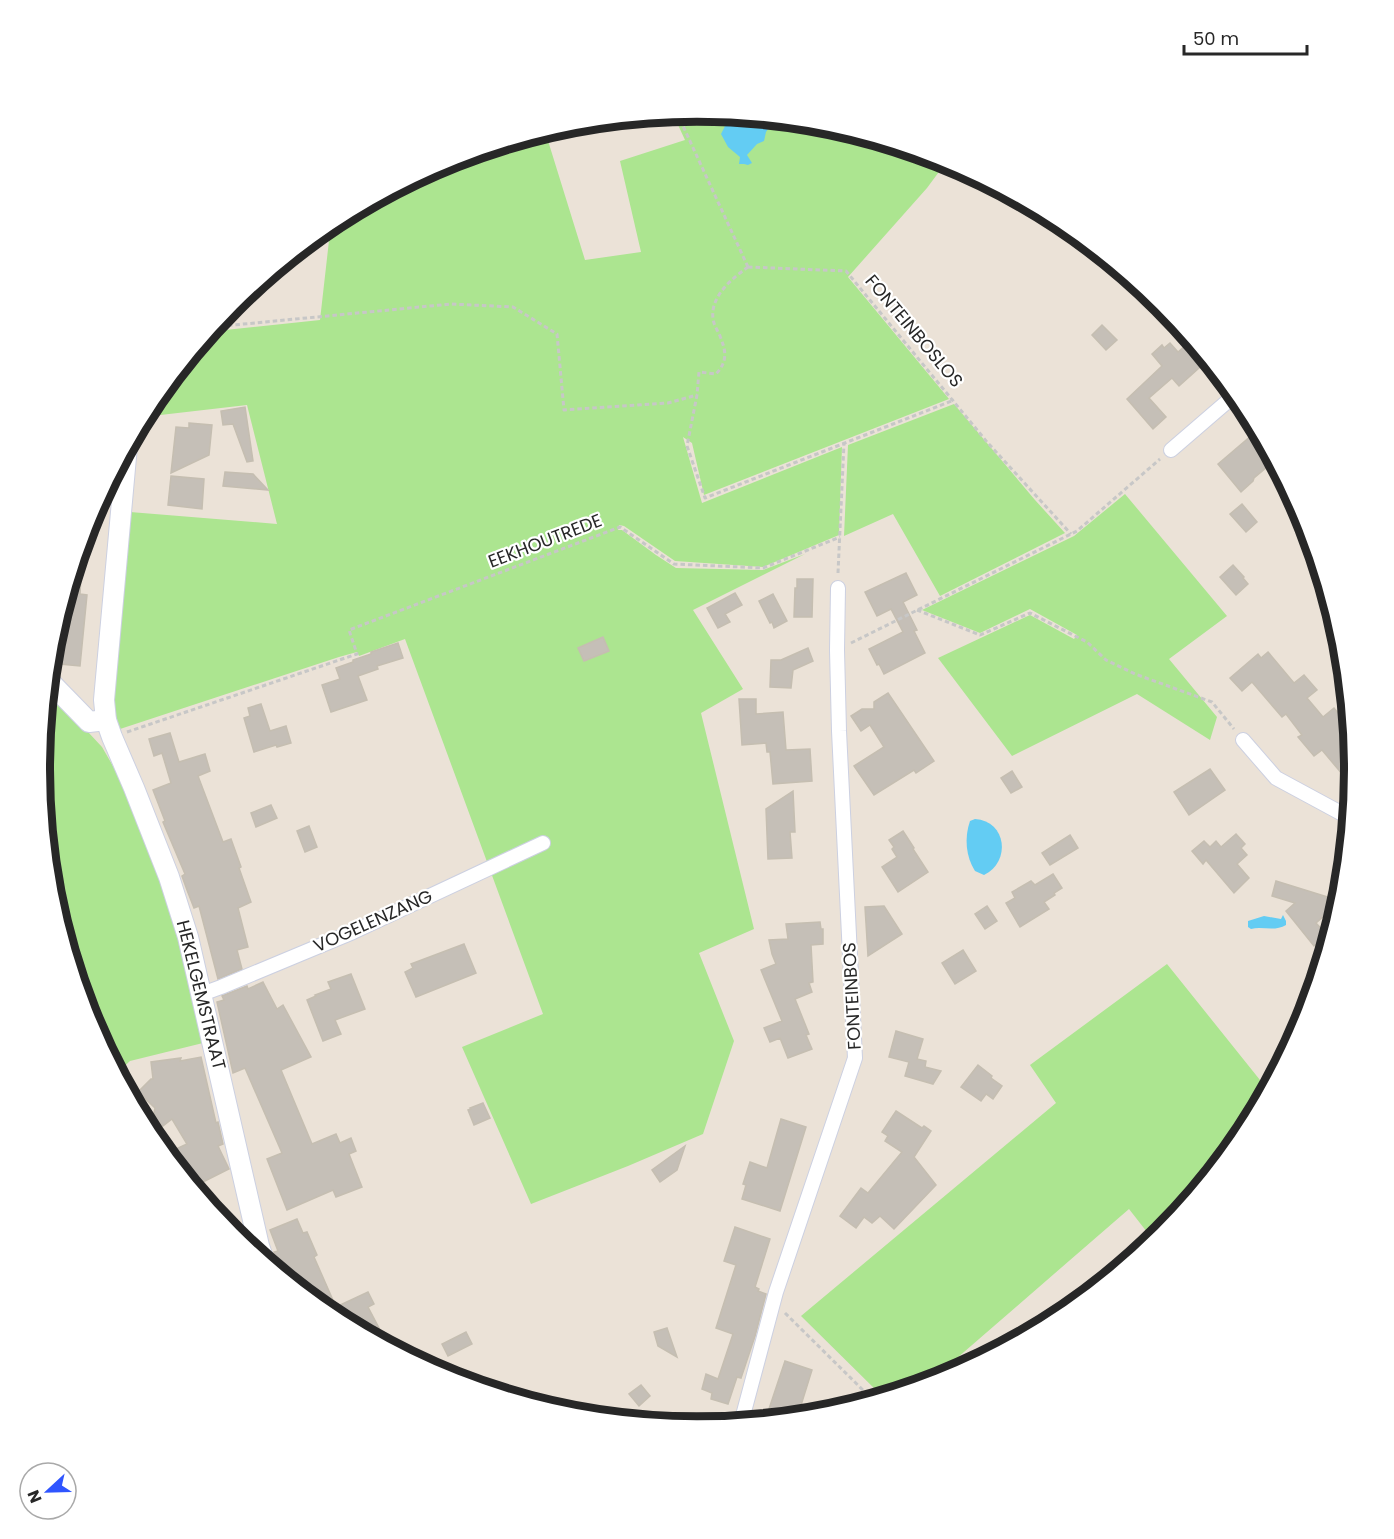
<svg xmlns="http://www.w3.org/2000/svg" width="1394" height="1539" font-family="Poppins,sans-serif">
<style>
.green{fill:#ace590}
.water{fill:#63ccf3}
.building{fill:#c5bfb7;stroke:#c5beb1;stroke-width:1.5}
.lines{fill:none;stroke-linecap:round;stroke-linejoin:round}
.street-casing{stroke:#ccd0e1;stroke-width:16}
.secondary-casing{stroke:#ccd0e1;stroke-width:22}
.path{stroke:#c7c7c7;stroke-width:3;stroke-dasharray:4.5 3;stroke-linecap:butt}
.street{stroke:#fff;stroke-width:14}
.secondary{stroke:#fff;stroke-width:20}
.labels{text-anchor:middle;stroke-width:4.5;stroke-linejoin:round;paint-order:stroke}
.street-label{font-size:18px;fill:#272727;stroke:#fff}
.rim{fill:none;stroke:#272727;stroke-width:8}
</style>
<rect width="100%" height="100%" fill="#ebe2d7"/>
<g class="green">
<polygon points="697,112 826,124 947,161 927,188 848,277 949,399 704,495 692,443 683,437 702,503 842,447 839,535 763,567 675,561 624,526 619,525 618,530 622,530 656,555 676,568 763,570 805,554 693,610 743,689 701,713 754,929 699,953 734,1041 703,1134 628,1166 531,1204 462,1047 543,1014 405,639 359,656 357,652 339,657 117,730 114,710 113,677 130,512 277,524 247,405 143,417 150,404 224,314 225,330 320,320 331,223 446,161 545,131 585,260 641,252 620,161 685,140 673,114"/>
<polygon points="954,404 1035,500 1065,533 940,596 893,514 844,536 848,445"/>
<polygon points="1125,494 1227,616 1169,659 1217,717 1210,740 1137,694 1012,756 938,658 1030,615 1074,639 1077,635 1030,609 980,633 922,610 1074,536"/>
<polygon points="47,688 102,747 117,773 147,843 169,906 191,988 203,1043 130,1061 117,1073 89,1021 52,898 39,769"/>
<polygon points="1167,964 1268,1090 1244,1135 1162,1235 1154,1241 1129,1209 927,1384 883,1397 801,1316 1056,1103 1030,1065"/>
</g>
<g class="water">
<polygon points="741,116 772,119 773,122 766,132 764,141 757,144 747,155 752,163 748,165 744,164 739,164 740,157 728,147 721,134 726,124 733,117 737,118"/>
<path d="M 975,819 C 1007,821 1011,862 984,875 L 975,871 C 966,857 964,838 970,821 Z"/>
<path d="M 1283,915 L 1286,921 L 1286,925 C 1275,932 1262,926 1251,929 L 1248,927 L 1248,921 L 1264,916 L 1281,919 Z"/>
</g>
<g class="building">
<polygon points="1102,325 1117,340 1106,350 1092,335"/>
<polygon points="1192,340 1208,360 1179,386 1172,378 1149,398 1166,417 1153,429 1127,399 1162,366 1152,354 1162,345 1164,348 1170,343 1178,352"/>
<polygon points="245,407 253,461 247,462 233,424 223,425 221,411"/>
<polygon points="189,423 212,425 209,455 171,473 176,427 189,428"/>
<polygon points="1252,435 1274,461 1254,478 1253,481 1241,492 1218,464"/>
<polygon points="225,472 253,474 268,490 223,486"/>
<polygon points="171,476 204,479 202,509 168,505"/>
<polygon points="1242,504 1257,522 1246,532 1230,514"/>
<polygon points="77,557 82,558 80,594 87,595 80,666 49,663 52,641"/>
<polygon points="1233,565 1244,577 1243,578 1248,584 1236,595 1220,577"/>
<polygon points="906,573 917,595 903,602 917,630 914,631 925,653 884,674 879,664 877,665 869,649 903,632 891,609 877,616 865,592"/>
<polygon points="797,579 813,579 812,617 794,617 795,588 797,588"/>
<polygon points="735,593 742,605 725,614 730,622 718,628 707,608"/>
<polygon points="773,594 787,621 774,628 772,622 770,623 759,601"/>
<polygon points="603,637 609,651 584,661 578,648"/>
<polygon points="398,643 403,658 377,666 378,669 358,676 367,700 331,712 322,685 340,679 336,668 353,662 353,660 371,654 371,652"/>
<polygon points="808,648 813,661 793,670 791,688 770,687 771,660 781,660"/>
<polygon points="1268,652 1294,683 1304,675 1317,690 1307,698 1323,717 1334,708 1351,729 1355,770 1353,787 1322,750 1314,756 1298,737 1302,735 1286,714 1282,717 1252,682 1242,691 1230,678 1258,654 1261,658"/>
<polygon points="888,693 934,761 916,773 914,770 874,795 854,766 884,747 870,725 861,731 851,716 862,709 874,709 874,702"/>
<polygon points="739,699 756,699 756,714 783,712 786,750 810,749 812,781 773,784 770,752 767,752 766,743 742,745"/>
<polygon points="261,704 270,731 286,726 291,743 277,747 276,745 254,752 244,718 250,716 248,708"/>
<polygon points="170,733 179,762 205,754 210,771 198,776 223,842 231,839 241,867 239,868 251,902 238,908 248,947 237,950 242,969 218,979 199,906 194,908 187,890 182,876 185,874 163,822 165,821 153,790 171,783 162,753 154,756 149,739"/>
<polygon points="1210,769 1225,790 1189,815 1174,792"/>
<polygon points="1012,771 1022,787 1011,793 1001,778"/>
<polygon points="793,791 795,832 790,832 792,858 768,859 766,809"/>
<polygon points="271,805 277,818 256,827 251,813"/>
<polygon points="309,826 317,847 305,852 297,831"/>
<polygon points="903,831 914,848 913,849 928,872 898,892 882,867 897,857 892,849 894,847 889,840"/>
<polygon points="1236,834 1245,844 1241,848 1247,855 1237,864 1249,878 1234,893 1206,860 1203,864 1192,851 1204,841 1210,847 1216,841 1221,847"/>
<polygon points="1070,835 1078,848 1050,865 1042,853"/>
<polygon points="1053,874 1062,888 1054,893 1055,895 1044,902 1049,909 1020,927 1006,903 1015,898 1012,892 1031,881 1035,885"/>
<polygon points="1276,881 1331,898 1326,902 1332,909 1316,923 1327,935 1314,946 1286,911 1295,903 1272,896"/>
<polygon points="884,906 902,934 868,956 865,907"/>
<polygon points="987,906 997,921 985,929 975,914"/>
<polygon points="820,922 821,929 823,929 823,944 811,945 813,982 809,983 812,992 795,999 809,1034 806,1035 812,1049 788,1058 780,1038 770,1042 764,1028 782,1021 761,970 776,964 772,954 769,940 788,939 786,924"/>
<polygon points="464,944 476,973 416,997 405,972 413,968 411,964"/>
<polygon points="963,950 976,971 955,984 942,963"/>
<polygon points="351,974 365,1009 335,1020 341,1034 323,1041 307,1000 316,996 315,995 331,989 328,982"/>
<polygon points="263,982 277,1009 283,1005 311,1057 281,1070 312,1144 336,1134 340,1143 351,1138 356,1151 349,1154 362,1187 336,1197 333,1190 287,1210 267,1159 282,1153 245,1068 233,1073 217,1002 224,1000 222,996 247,986 248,989"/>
<polygon points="896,1031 923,1039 917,1059 926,1061 925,1067 941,1071 933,1084 905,1076 909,1062 889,1057"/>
<polygon points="201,1057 216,1123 218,1122 223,1144 218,1146 229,1169 193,1187 165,1154 187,1144 172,1119 159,1129 154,1113 155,1108 138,1092 151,1079 153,1079 151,1062 181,1058 180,1061"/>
<polygon points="978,1065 992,1076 991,1078 1002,1086 993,1099 986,1094 981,1101 961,1087"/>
<polygon points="483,1103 490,1118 474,1125 468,1110 471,1109 470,1108"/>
<polygon points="896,1111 922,1128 924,1126 931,1131 914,1157 936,1185 894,1229 880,1216 872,1223 864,1217 856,1228 840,1216 861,1188 868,1193 902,1152 885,1141 888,1136 882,1132"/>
<polygon points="781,1119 806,1127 780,1211 742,1199 746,1185 743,1184 750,1162 767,1168"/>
<polygon points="685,1146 677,1170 660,1182 652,1170"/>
<polygon points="297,1219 303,1233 307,1232 317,1255 314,1257 336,1307 368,1292 374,1304 368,1307 389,1347 354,1329 352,1321 344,1323 331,1316 280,1274 276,1264 274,1252 278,1251 270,1230"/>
<polygon points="735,1227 770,1239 755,1287 759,1289 758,1291 766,1294 755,1336 741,1378 737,1377 728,1404 711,1399 712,1393 702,1389 706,1374 718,1379 733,1334 716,1328 736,1265 724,1261"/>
<polygon points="667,1328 677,1357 658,1346 654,1332"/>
<polygon points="466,1332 472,1344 448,1356 442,1344"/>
<polygon points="785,1361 812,1370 797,1418 765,1421"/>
<polygon points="641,1385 650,1396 639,1406 629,1394"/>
</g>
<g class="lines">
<defs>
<g id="street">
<polyline points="1171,450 1236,394"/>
<polyline points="1243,740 1276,778 1350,818"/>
<polyline points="202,994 221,987 353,932 543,843"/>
<polyline points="741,1423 776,1292 855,1058 839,731 837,650 838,588"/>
</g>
<g id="secondary">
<polyline points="127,446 104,700 106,720 112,737 134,788 169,877 188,937 259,1246 264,1261"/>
<polyline points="48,680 89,722 106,720"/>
</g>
</defs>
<use href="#street" class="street-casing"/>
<use href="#secondary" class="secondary-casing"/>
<g class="path">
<polyline points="677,113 748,267"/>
<path d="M 748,267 C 731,279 707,299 714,323 C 715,327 718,331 720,336 C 726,351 728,361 716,374 L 699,372 L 697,395 L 687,446 L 705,498 L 954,400"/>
<polyline points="748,267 846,271 987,442 1071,534"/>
<polyline points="213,327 451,304 513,307 557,334 564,410 668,403 697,395"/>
<polyline points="838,573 844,443"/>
<polyline points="917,610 980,635 1030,613 1087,642 1106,660 1135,674 1212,702 1234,729"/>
<polyline points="851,643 1077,531 1160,459"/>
<polyline points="127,732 357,654 349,630 620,527 674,564 763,568 840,537"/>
<polyline points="785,1313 873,1400"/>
</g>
<use href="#street" class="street"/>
<use href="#secondary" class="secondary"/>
</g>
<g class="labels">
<g class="street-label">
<text transform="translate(914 331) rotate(50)" y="6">FONTEINBOSLOS</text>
<text transform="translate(545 541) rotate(-21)" y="6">EEKHOUTREDE</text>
<text transform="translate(373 921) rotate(-24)" y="6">VOGELENZANG</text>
<text transform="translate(201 995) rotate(76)" y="6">HEKELGEMSTRAAT</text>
<text transform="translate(852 996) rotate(-93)" y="6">FONTEINBOS</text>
</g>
</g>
<path d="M0 0H1394V1539H0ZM50 769a647 647 0 1 1 1294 0a647 647 0 1 1-1294 0Z" fill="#fff" fill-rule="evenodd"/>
<path class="rim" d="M50 769a647 647 0 1 1 1294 0a647 647 0 1 1-1294 0Z"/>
<g transform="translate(48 1491) rotate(248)"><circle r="28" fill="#ffffff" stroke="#a9a9a9" stroke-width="1.5"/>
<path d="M0-4.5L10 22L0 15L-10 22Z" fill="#2f55ff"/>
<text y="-9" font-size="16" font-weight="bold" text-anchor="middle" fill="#272727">N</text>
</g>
<path d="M1184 45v9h123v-9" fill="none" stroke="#272727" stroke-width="3"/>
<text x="1193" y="45" font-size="18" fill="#272727" stroke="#ffffff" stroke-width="4.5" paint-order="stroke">50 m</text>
</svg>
